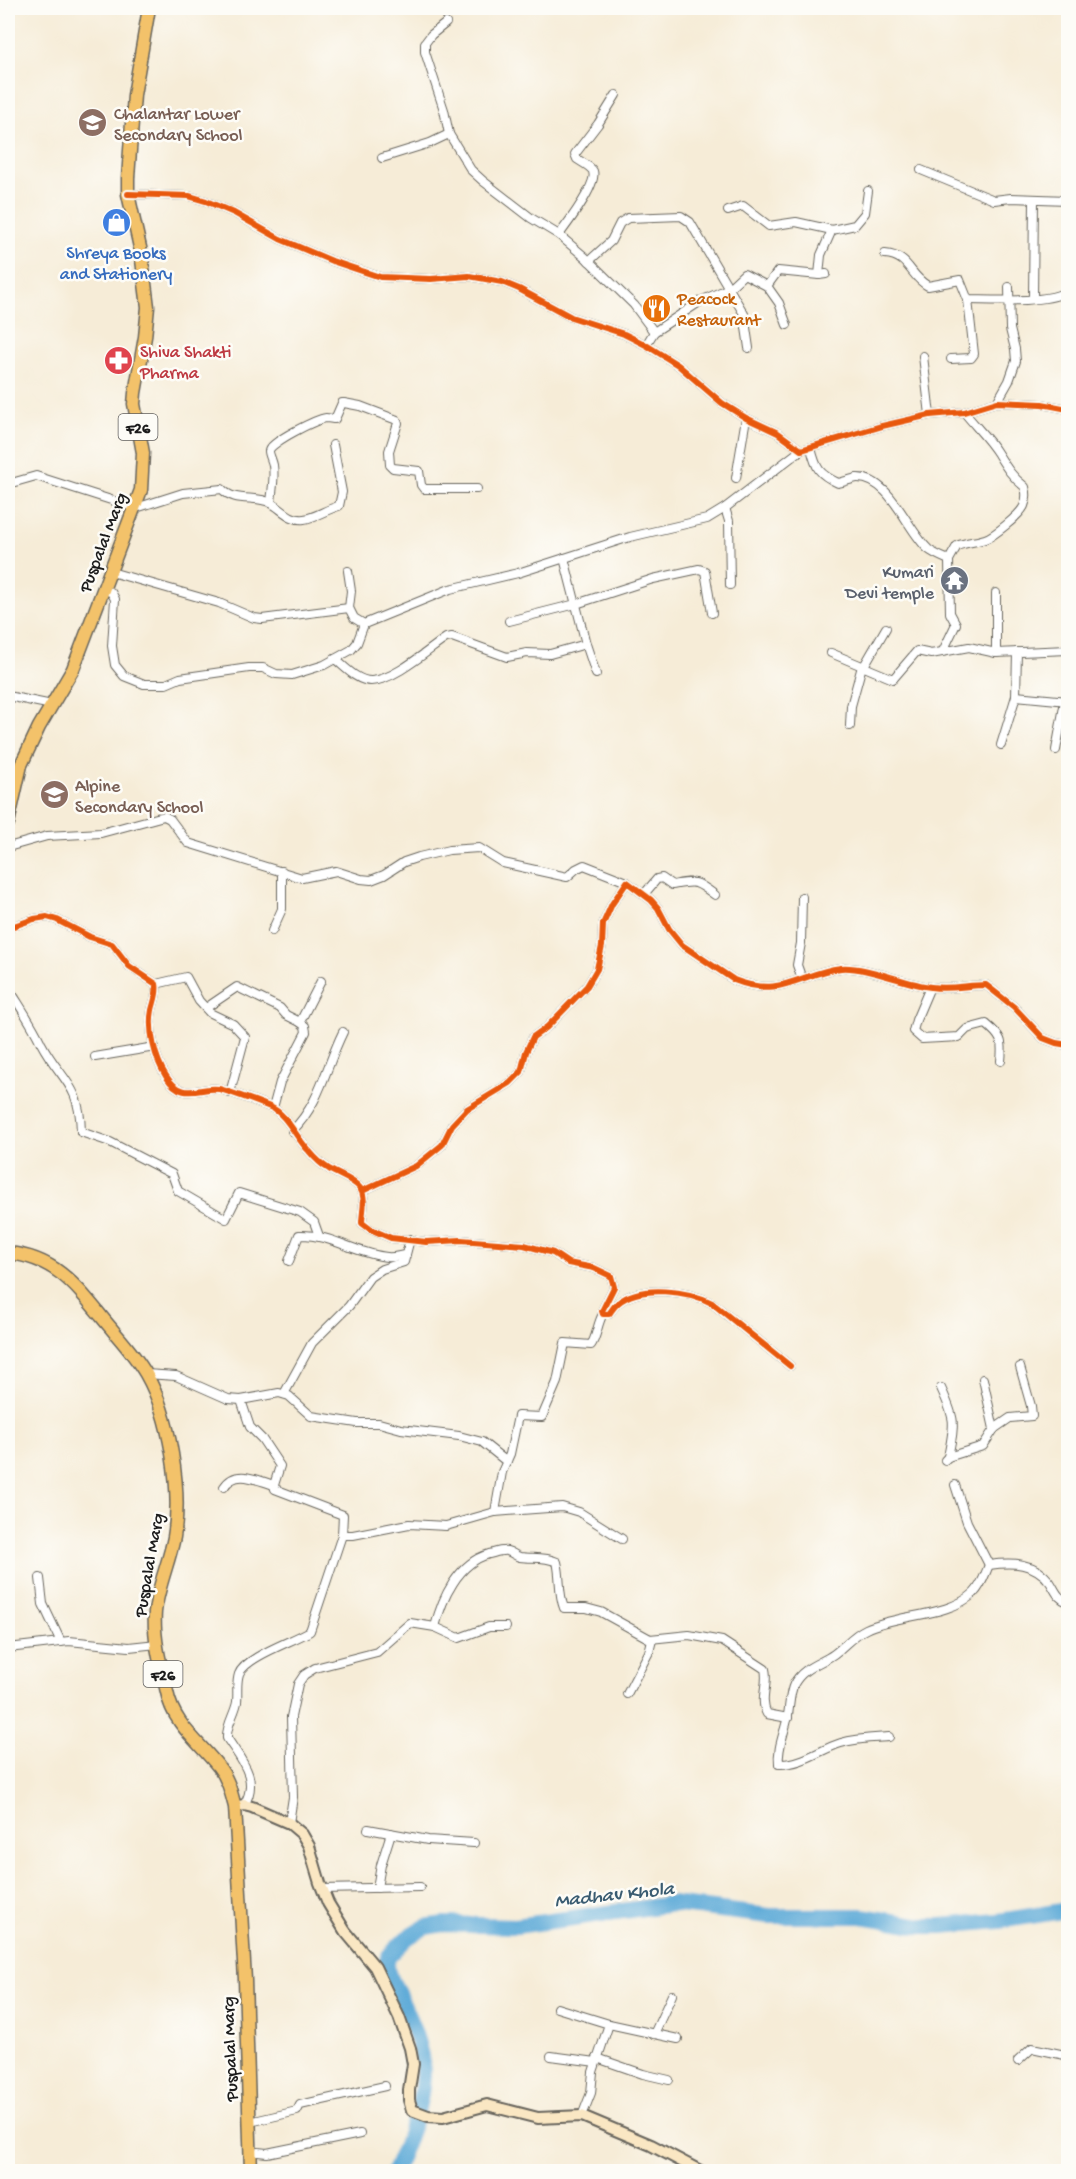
<svg xmlns="http://www.w3.org/2000/svg" width="1076" height="2179" font-family="'Gochi Hand',sans-serif">
<style>
.lines{fill:none;stroke-linecap:round;stroke-linejoin:round}
.river{stroke:#5fabd8;stroke-width:16}
.street-casing{stroke:#68655d;stroke-width:10}
.secondary-casing{stroke:#68655d;stroke-width:14}
.primary-casing{stroke:#68655d;stroke-width:15}
.street{stroke:#fff;stroke-width:8}
.secondary{stroke:#fae7c3;stroke-width:10}
.primary{stroke:#f3c26a;stroke-width:12}
.cycleway-casing{stroke:#fdfcf7;stroke-width:10}
.cycleway{stroke:#e8590c;stroke-width:6}
.labels{text-anchor:middle;stroke-width:5;stroke-linejoin:round;paint-order:stroke}
.shield{fill:#fdfcf7;stroke:#605f5e;stroke-width:1.5}
.shield-label{font-size:16px;font-weight:bold;fill:#1c1c1c}
.education-label{font-size:18px;fill:#785e54;stroke:#fdfcf7;text-anchor:start}
.shop-label{font-size:18px;fill:#366cbe;stroke:#fdfcf7}
.food-label{font-size:18px;fill:#c56008;stroke:#fdfcf7;text-anchor:start}
.health-label{font-size:18px;fill:#be3a42;stroke:#fdfcf7;text-anchor:start}
.street-label{font-size:18px;fill:#1c1c1c;stroke:#fdfcf7}
.worship-label{font-size:18px;fill:#5b616d;stroke:#fdfcf7;text-anchor:end}
.water-label{font-size:20px;font-style:italic;fill:#3a5c71;stroke:#fdfcf7}
</style>
<rect width="100%" height="100%" fill="#fdfcf7"/>
<filter id="ink" filterUnits="userSpaceOnUse"><feTurbulence type="fractalNoise" baseFrequency=".0167" numOctaves="2"/><feDisplacementMap in="SourceGraphic" scale="12" xChannelSelector="R" yChannelSelector="G"/><feConvolveMatrix kernelMatrix="1 2 1 2 8 2 1 2 1" color-interpolation-filters="sRGB"/></filter>
<filter id="wash" filterUnits="userSpaceOnUse"><feTurbulence type="fractalNoise" baseFrequency=".008" numOctaves="4" result="noise"/><feDisplacementMap in="SourceGraphic" scale="24" xChannelSelector="R" yChannelSelector="G"/><feGaussianBlur stdDeviation="1.35" result="paint"/><feColorMatrix in="noise" values="0 0 0 0 0 0 0 0 0 0 0 0 0 0 0 0 0 1.4 0 .05"/><feComposite in="paint" operator="in"/></filter>
<g filter="url(#wash)">
<rect width="100%" height="100%" fill="#f6ecd7"/>
<g class="lines">
<path class="river" d="M 394,2172 C 407,2141 422,2108 423,2075 C 423,2040 399,1997 385,1966 L 389,1956 L 407,1938 L 425,1927 L 444,1924 L 516,1926 L 672,1904 L 769,1916 L 862,1916 L 922,1926 L 941,1926 L 999,1921 L 1068,1910"/>
</g>
</g>
<g filter="url(#ink)">
<g class="lines">
<defs>
<g id="street">
<polyline points="446,23 431,35 425,43 425,52 444,110 449,134 471,170 483,181 531,218 559,235 585,257 634,305 654,332"/>
<polyline points="382,158 430,143 449,134"/>
<polyline points="921,170 994,200 1011,198 1068,200"/>
<polyline points="128,194 189,196 206,201 234,213 280,239 332,261 380,277 431,279 469,276 502,282 519,289 571,317 624,334 646,345 678,365 722,403 746,418 778,433 801,450 882,426 930,415 964,412 997,402 1042,404 1068,409"/>
<polyline points="728,211 743,206 769,226 796,222 832,230 855,225 865,213 868,191"/>
<path d="M 559,235 C 567,224 598,184 593,171 C 590,166 581,162 577,159 L 575,154 L 598,124 L 616,95"/>
<path d="M 885,254 C 910,256 909,276 928,286 L 960,280 L 968,300 C 990,300 1045,303 1063,293 C 1067,291 1067,289 1068,286"/>
<polyline points="589,261 611,241 620,223 628,218 681,216 690,222 744,314 749,348"/>
<polyline points="819,275 821,255 832,230"/>
<polyline points="767,286 779,303 787,325"/>
<polyline points="1033,299 1034,199"/>
<polyline points="646,345 654,332 701,301 729,288 744,274 767,286 778,271 819,275 826,274"/>
<polyline points="923,356 930,415"/>
<polyline points="951,359 971,358 974,354 968,300"/>
<polyline points="997,402 1009,381 1016,361 1015,349 1010,329 1009,287"/>
<path d="M 811,448 C 816,469 819,474 838,483 C 844,482 851,479 857,478 C 890,477 907,530 928,549 C 934,554 942,557 949,560"/>
<polyline points="736,478 746,418"/>
<path d="M 8,484 L 36,476 L 136,508 L 183,493 L 222,489 C 234,503 256,495 271,503 C 281,508 290,521 304,519 C 314,518 327,509 339,506 L 342,492 L 333,445"/>
<path d="M 271,503 C 272,490 275,477 273,465 C 272,460 269,455 269,451 C 270,442 317,419 326,418 C 329,418 332,419 335,419 L 342,403 L 344,403 L 360,406 L 397,420 L 398,423 L 389,451 L 390,465 L 393,468 L 419,471 L 421,485 L 424,489 L 477,489"/>
<polyline points="725,508 729,521 730,585"/>
<polyline points="348,571 351,591 349,608"/>
<polyline points="111,572 219,603 254,618 262,619 349,608 354,618 364,624 450,589 518,573 630,537 707,519 725,508 801,450"/>
<polyline points="103,590 111,592 115,599 112,646 115,665 124,676 144,684 166,684 180,678 249,668 263,668 276,674 292,675 324,665 351,650 357,643 364,624"/>
<polyline points="996,593 996,653"/>
<polyline points="509,621 576,604 653,579 699,569 705,571 712,613"/>
<polyline points="586,644 596,674"/>
<path d="M 943,651 L 956,624 L 950,613 L 949,560 L 957,546 C 966,542 976,542 985,539 C 994,536 1020,515 1024,506 C 1027,499 1027,494 1025,487 C 1012,477 1006,467 998,454 C 989,439 975,426 964,412"/>
<polyline points="831,653 862,666"/>
<path d="M 335,659 C 345,667 357,681 371,681 C 393,681 428,650 446,638 L 452,637 L 507,657 L 527,653 L 550,654 L 586,644 L 564,558"/>
<polyline points="864,666 886,628"/>
<polyline points="8,696 52,705"/>
<polyline points="1016,696 1068,701"/>
<polyline points="850,726 851,706 862,666 893,679 917,651 931,654 969,647 996,653 1068,650"/>
<polyline points="1001,745 1016,696 1017,652"/>
<polyline points="1056,750 1065,701"/>
<polyline points="8,847 47,836 101,833 164,816 170,819 188,843 302,878 336,871 361,879 371,880 384,875 404,862 419,857 449,850 479,848 503,863 567,877 576,869 584,865 627,882"/>
<path d="M 645,893 L 657,879 L 662,878 L 672,885 C 696,881 695,880 715,895"/>
<polyline points="802,897 801,943 797,965 802,979"/>
<path d="M 8,928 L 34,919 L 47,917 L 57,920 L 90,937 L 112,944 L 129,966 L 156,984 C 158,993 154,1001 152,1010 C 148,1030 155,1059 166,1076 C 184,1105 204,1083 223,1090 C 239,1095 255,1101 270,1107 C 287,1114 296,1138 309,1151 C 314,1157 322,1165 329,1169 C 338,1175 353,1179 360,1188 C 367,1198 362,1212 362,1223 L 370,1229 L 391,1238 L 426,1242 L 461,1240 L 524,1245 L 553,1253 L 568,1263 L 594,1268 L 611,1276 L 614,1287 L 602,1311 L 603,1314 L 609,1314 C 612,1310 614,1306 618,1303 C 640,1284 689,1291 712,1303 L 790,1366"/>
<polyline points="272,931 282,909 282,871"/>
<polyline points="156,984 186,977 199,1001 210,1013 233,1024 245,1037 230,1093"/>
<path d="M 930,987 L 916,1020 L 913,1031 L 922,1039 L 959,1037 L 967,1029 L 986,1024 C 1002,1037 1003,1041 1001,1061"/>
<path d="M 8,992 L 13,995 C 23,1011 33,1026 41,1043 C 61,1081 80,1083 81,1132 L 110,1142 L 172,1174 L 178,1191 L 226,1219 L 239,1193 L 300,1212 L 314,1222 L 319,1236"/>
<polyline points="206,1008 237,987 280,1008 286,1015 300,1022"/>
<polyline points="95,1057 155,1047"/>
<polyline points="273,1108 280,1082 306,1032 305,1026 300,1022 321,981"/>
<path d="M 292,1131 C 320,1104 326,1066 343,1032"/>
<path d="M 362,1191 L 416,1166 L 442,1145 L 452,1125 L 467,1109 L 510,1083 L 521,1072 L 526,1052 L 533,1037 L 547,1027 L 587,986 L 597,969 L 602,946 L 603,924 L 612,904 L 627,882 L 651,900 L 658,908 L 669,929 L 682,945 L 734,980 C 782,999 799,973 841,968 C 867,966 904,984 931,987 C 951,990 967,985 986,985 L 1014,1007 L 1043,1038 L 1056,1043 L 1068,1045"/>
<path d="M 289,1261 L 299,1235 C 330,1234 357,1254 387,1257 C 394,1258 400,1255 406,1255"/>
<polyline points="146,1374 176,1376 228,1399 241,1400 279,1393 289,1396 311,1416 357,1423 379,1423 401,1429 459,1436 482,1442 507,1462"/>
<polyline points="983,1379 994,1429"/>
<path d="M 941,1388 C 956,1421 955,1422 948,1457"/>
<polyline points="284,1394 312,1343 349,1306 370,1277 382,1269 404,1262 410,1239"/>
<polyline points="945,1460 948,1457 983,1446 994,1429 1010,1418 1032,1416 1031,1406 1020,1367"/>
<polyline points="274,1485 275,1489 343,1515 342,1535"/>
<path d="M 955,1485 L 967,1522 L 989,1565 C 1012,1562 1035,1562 1050,1582 C 1056,1591 1057,1598 1068,1602"/>
<path d="M 224,1487 C 236,1468 256,1480 274,1485 L 280,1466 L 262,1439 L 250,1427 L 241,1400"/>
<path d="M 495,1512 L 502,1472 L 510,1454 L 518,1416 L 542,1417 L 557,1382 L 565,1343 L 591,1345 C 597,1337 597,1324 603,1314"/>
<polyline points="40,1578 43,1604 61,1642"/>
<path d="M 435,1627 C 442,1598 458,1563 489,1554 C 494,1553 501,1550 507,1551 C 512,1552 515,1556 520,1557 C 532,1559 544,1556 557,1562 C 561,1577 558,1593 564,1608 L 586,1608 L 601,1612 L 650,1639 L 689,1635 L 722,1641 L 765,1669 C 769,1684 759,1699 767,1714 L 788,1718"/>
<polyline points="8,1648 69,1641 129,1647 157,1644"/>
<polyline points="627,1694 649,1652 652,1640"/>
<path d="M 889,1737 C 873,1738 857,1738 841,1743 C 821,1749 802,1765 779,1764 C 777,1749 784,1734 787,1720 C 790,1708 789,1694 794,1684 C 803,1667 820,1664 834,1654 C 845,1646 853,1635 866,1629 C 898,1614 949,1617 974,1593 C 982,1585 985,1574 989,1565"/>
<path d="M 244,1805 C 260,1779 241,1760 227,1738 C 226,1725 235,1714 237,1702 C 238,1693 236,1683 239,1674 C 245,1657 294,1641 310,1631 L 342,1535 L 353,1535 L 409,1524 L 446,1526 L 495,1512 L 562,1507 L 579,1512 L 622,1539"/>
<polyline points="289,1823 293,1797 291,1717 298,1684 304,1675 315,1668 377,1652 410,1623 435,1627 459,1638 489,1627 506,1627"/>
<polyline points="368,1829 428,1840 474,1843"/>
<polyline points="377,1888 381,1865 391,1833"/>
<polyline points="322,1889 420,1887"/>
<polyline points="557,2008 609,2024 593,2072 591,2093 582,2116"/>
<polyline points="609,2024 678,2039"/>
<polyline points="654,2034 672,1995"/>
<polyline points="551,2056 596,2062"/>
<polyline points="597,2058 643,2074 669,2080"/>
<polyline points="1018,2061 1032,2048 1065,2055"/>
<polyline points="250,2122 297,2111 300,2105 385,2086"/>
<polyline points="258,2152 267,2153 360,2134"/>
</g>
<polyline id="secondary" points="235,1807 244,1805 252,1807 289,1823 302,1834 309,1846 320,1883 328,1903 345,1931 375,1967 399,2017 410,2048 413,2064 409,2090 409,2100 412,2110 428,2116 443,2117 487,2105 538,2118 582,2116 651,2145 702,2172"/>
<g id="primary">
<polyline points="8,823 21,765 39,727 73,669 141,490 143,453 134,404 135,393 145,337 148,307 141,252 128,194 128,178 134,95 149,8"/>
<path d="M 8,1253 C 53,1257 74,1283 101,1316 C 116,1335 134,1353 146,1374 C 170,1416 182,1490 174,1537 C 169,1563 158,1586 155,1612 C 153,1638 161,1667 167,1692 C 173,1724 199,1742 218,1766 C 228,1778 231,1792 235,1807 L 245,1980 L 251,2172"/>
</g>
</defs>
<use href="#street" class="street-casing"/>
<use href="#secondary" class="secondary-casing"/>
<use href="#primary" class="primary-casing"/>
<use href="#street" class="street"/>
<use href="#secondary" class="secondary"/>
<use href="#primary" class="primary"/>
<defs>
<g id="cycleway">
<polyline points="128,194 189,196 206,201 234,213 280,239 332,261 380,277 431,279 469,276 502,282 519,289 571,317 624,334 646,345 678,365 722,403 746,418 778,433 801,450 882,426 930,415 964,412 997,402 1042,404 1068,409"/>
<path d="M 8,928 L 34,919 L 47,917 L 57,920 L 90,937 L 112,944 L 129,966 L 156,984 C 158,993 154,1001 152,1010 C 148,1030 155,1059 166,1076 C 184,1105 204,1083 223,1090 C 239,1095 255,1101 270,1107 C 287,1114 296,1138 309,1151 C 314,1157 322,1165 329,1169 C 338,1175 353,1179 360,1188 C 367,1198 362,1212 362,1223 L 370,1229 L 391,1238 L 426,1242 L 461,1240 L 524,1245 L 553,1253 L 568,1263 L 594,1268 L 611,1276 L 614,1287 L 602,1311 L 603,1314 L 609,1314 C 612,1310 614,1306 618,1303 C 640,1284 689,1291 712,1303 L 790,1366"/>
<path d="M 362,1191 L 416,1166 L 442,1145 L 452,1125 L 467,1109 L 510,1083 L 521,1072 L 526,1052 L 533,1037 L 547,1027 L 587,986 L 597,969 L 602,946 L 603,924 L 612,904 L 627,882 L 651,900 L 658,908 L 669,929 L 682,945 L 734,980 C 782,999 799,973 841,968 C 867,966 904,984 931,987 C 951,990 967,985 986,985 L 1014,1007 L 1043,1038 L 1056,1043 L 1068,1045"/>
</g>
</defs>
<use href="#cycleway" class="cycleway-casing"/>
<use href="#cycleway" class="cycleway"/>
</g>
</g>
<defs>
<symbol id="school-disc" viewBox="-11 -11 22 22"><circle r="9.5" fill="#8d6e63" stroke="#fdfcf7"/><path d="M0-5L7-2L0 1L-7-2ZM-4 1L0 2.5L4 1V4Q0 6-4 4Z" fill="#fff"/></symbol>
<symbol id="shop-disc" viewBox="-11 -11 22 22"><circle r="9.5" fill="#3f7fe0" stroke="#fdfcf7"/><path d="M-5-2.5h2.3a2.7 3.5 0 0 1 5.4 0H5L5.5 6h-11ZM-1.5-2.5h3a1.5 2.3 0 0 0-3 0Z" fill="#fff"/></symbol>
<symbol id="restaurant-disc" viewBox="-11 -11 22 22"><circle r="9.5" fill="#e8710a" stroke="#fdfcf7"/><path d="M-5-6h1v4h1v-4h1v4h1v-4h1v5L-1.5 .5V6h-2V.5L-5-1ZM5-6V6H3V1.5H1.5Q1.5-4 5-6Z" fill="#fff"/></symbol>
<symbol id="pharmacy-disc" viewBox="-11 -11 22 22"><circle r="9.5" fill="#e0444e" stroke="#fdfcf7"/><path d="M-2-6h4v4h4v4h-4v4h-4v-4h-4v-4h4Z" fill="#fff"/></symbol>
<symbol id="temple-disc" viewBox="-11 -11 22 22"><circle r="9.5" fill="#6b7280" stroke="#fdfcf7"/><path d="M0-6L5-2H3V0L6.5 2.5H4V6H1.5V3h-3V6H-4V2.5H-6.5L-3 0V-2H-5Z" fill="#fff"/></symbol>
</defs>
<g fill-rule="evenodd">
<use href="#school-disc" x="76" y="106" width="33" height="33"/>
<use href="#shop-disc" x="100" y="206" width="33" height="33"/>
<use href="#restaurant-disc" x="640" y="292" width="33" height="33"/>
<use href="#pharmacy-disc" x="102" y="344" width="33" height="33"/>
<use href="#temple-disc" x="938" y="564" width="33" height="33"/>
<use href="#school-disc" x="38" y="778" width="33" height="33"/>
</g>
<g class="labels">
<g class="shield">
<rect x="118.5" y="414" width="39" height="26" rx="4.5"/>
<rect x="143.5" y="1661" width="39" height="26" rx="4.5"/>
</g>
<g class="shield-label">
<text x="138" y="433">F26</text>
<text x="163" y="1680">F26</text>
</g>
<g class="education-label">
<text x="114" y="119">Chalantar Lower<tspan x="114" dy="21">Secondary School</tspan></text>
<text x="75" y="791">Alpine<tspan x="75" dy="21">Secondary School</tspan></text>
</g>
<g class="shop-label">
<text x="116" y="258">Shreya Books<tspan x="116" dy="21">and Stationery</tspan></text>
</g>
<g class="food-label">
<text x="677" y="304">Peacock<tspan x="677" dy="21">Restaurant</tspan></text>
</g>
<g class="health-label">
<text x="140" y="357">Shiva Shakti<tspan x="140" dy="21">Pharma</tspan></text>
</g>
<g class="street-label">
<text transform="translate(102 542) rotate(-69)" y="6">Puspalal Marg</text>
<text transform="translate(148 1565) rotate(-80)" y="6">Puspalal Marg</text>
<text transform="translate(229 2049) rotate(-92)" y="6">Puspalal Marg</text>
</g>
<g class="worship-label">
<text x="934" y="577">Kumari<tspan x="934" dy="21">Devi temple</tspan></text>
</g>
<g class="water-label">
<text transform="translate(614 1893) rotate(-6)" y="7">Madhav Khola</text>
</g>
</g>
<rect width="1076" height="2179" fill="none" stroke="#fdfcf7" stroke-width="30"/>
</svg>
